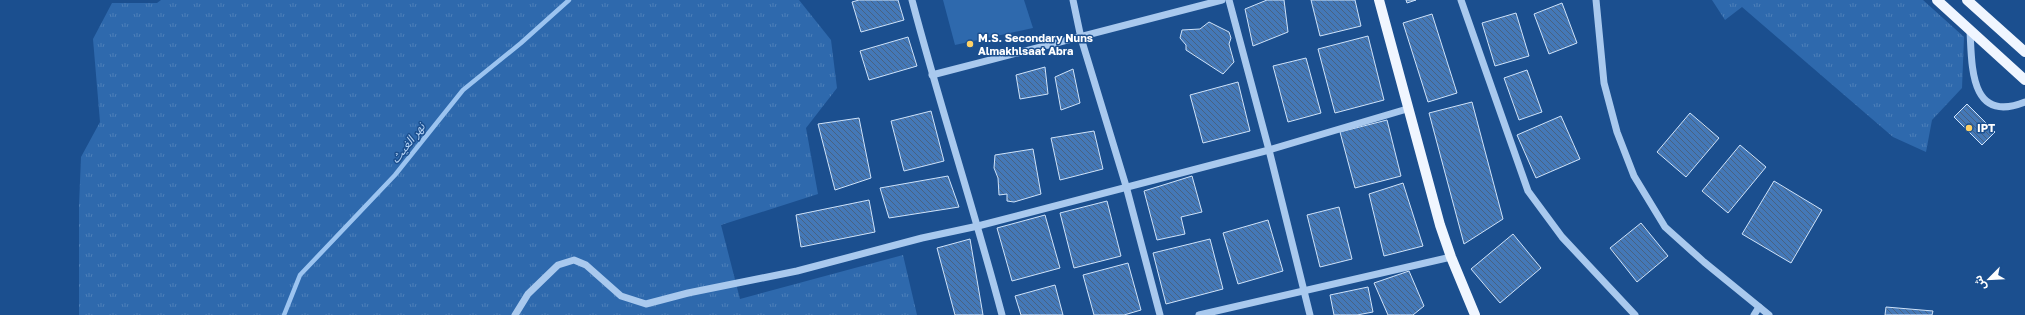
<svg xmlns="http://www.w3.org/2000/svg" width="2025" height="315" font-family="'Golos Text','Noto Sans Arabic',sans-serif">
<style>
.grass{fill:url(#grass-tufts)}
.pitch{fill:#2e69ad}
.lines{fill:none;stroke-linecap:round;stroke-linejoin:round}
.stream{stroke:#9cc4f0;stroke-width:4.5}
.building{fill:url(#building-back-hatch);stroke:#cfe3fa}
.minor{stroke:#a9c9ee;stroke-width:7}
.major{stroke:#f0f6ff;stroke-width:10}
.poi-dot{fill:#ffd166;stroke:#1b4f8f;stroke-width:1.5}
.labels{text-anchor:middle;stroke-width:3;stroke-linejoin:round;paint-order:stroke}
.poi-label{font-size:11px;font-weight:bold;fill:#fff;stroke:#1b4f8f;text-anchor:start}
.water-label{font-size:12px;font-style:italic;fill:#b5d3f5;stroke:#1b4f8f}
</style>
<defs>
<pattern id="grass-tufts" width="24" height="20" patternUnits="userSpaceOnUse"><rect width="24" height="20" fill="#2e69ad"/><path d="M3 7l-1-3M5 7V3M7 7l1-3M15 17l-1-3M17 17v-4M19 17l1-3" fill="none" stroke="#4d80b9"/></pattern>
<pattern id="building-back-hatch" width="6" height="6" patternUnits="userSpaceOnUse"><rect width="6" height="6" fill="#4478b7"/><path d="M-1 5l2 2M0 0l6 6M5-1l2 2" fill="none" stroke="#486282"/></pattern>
</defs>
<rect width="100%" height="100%" fill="#1b4f8f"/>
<g class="grass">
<polygon points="161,0 799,0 831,40 837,88 806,128 818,194 721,225 740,299 903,255 917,315 79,315 79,206 81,157 100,122 93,39 112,3 157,3"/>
<polygon points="1712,0 1923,0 1964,37 1962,88 1932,120 1926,152 1893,137 1742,7 1725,20"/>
</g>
<polygon class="pitch" points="943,0 1024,0 1033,28 955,45"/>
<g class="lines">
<polyline class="stream" points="284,315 300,275 395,175 463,90 521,43 569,0"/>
</g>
<g class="building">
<polygon points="859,0 898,0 904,20 861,32 852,2"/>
<polygon points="1267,0 1284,0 1288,32 1253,46 1245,9"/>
<polygon points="1311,0 1355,0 1361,26 1320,36"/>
<polygon points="1406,0 1416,0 1407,3"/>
<polygon points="1562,3 1577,43 1549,54 1534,14"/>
<polygon points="1516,13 1529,56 1495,66 1482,23"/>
<polygon points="1432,14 1457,93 1428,102 1403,23"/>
<polygon points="1209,22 1229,32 1231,38 1229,44 1234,62 1223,74 1186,50 1186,45 1180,38 1182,30 1200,29"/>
<polygon points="1368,36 1384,100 1335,113 1318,49"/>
<polygon points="908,37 917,66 869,80 860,51"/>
<polygon points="1306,58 1321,113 1288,122 1273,66"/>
<polygon points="1045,67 1048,94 1020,99 1016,75"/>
<polygon points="1073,69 1080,103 1061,110 1055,77"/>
<polygon points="1527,70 1542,112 1519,120 1504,78"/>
<polygon points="1238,82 1250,131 1203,143 1190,95"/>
<polygon points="1472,102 1503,219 1464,244 1429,113"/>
<polygon points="1967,104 1995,132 1982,145 1954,117"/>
<polygon points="931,111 944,161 904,171 891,121"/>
<polygon points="1690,113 1719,138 1686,177 1657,152"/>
<polygon points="1561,116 1580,159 1536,178 1517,135"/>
<polygon points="859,118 871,178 835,190 818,124"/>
<polygon points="1387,120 1401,176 1355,188 1340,132"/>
<polygon points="1094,131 1103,169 1060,180 1051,138"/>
<polygon points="1740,145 1766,167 1728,213 1702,191"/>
<polygon points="1033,149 1041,194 1014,202 1007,201 1007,194 999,195 998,178 994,168 995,155"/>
<polygon points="948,176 959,207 889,218 880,188"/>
<polygon points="1192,176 1202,212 1181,217 1185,234 1157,240 1144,191"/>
<polygon points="1774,181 1822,210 1791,263 1742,234"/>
<polygon points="1403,183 1423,246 1384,256 1369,194"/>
<polygon points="869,200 875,232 801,247 796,215"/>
<polygon points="1107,201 1121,256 1074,268 1060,213"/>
<polygon points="1339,207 1352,259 1320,267 1307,215"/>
<polygon points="1045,215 1060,268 1012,281 997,228"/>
<polygon points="1268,220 1283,271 1238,284 1223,233"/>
<polygon points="1641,223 1668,256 1637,282 1610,248"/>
<polygon points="1513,234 1541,268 1500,303 1471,269"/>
<polygon points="970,239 983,315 955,315 937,248"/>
<polygon points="1210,239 1223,289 1166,304 1153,253"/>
<polygon points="1128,263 1141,310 1124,315 1094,315 1083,275"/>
<polygon points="1409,271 1424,306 1413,315 1388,315 1374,283"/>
<polygon points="1055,285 1063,315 1021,315 1015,296"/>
<polygon points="1368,287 1373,312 1357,315 1334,315 1330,295"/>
<polygon points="1886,307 1933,311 1932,315 1885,315"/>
</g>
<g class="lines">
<g class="minor">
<path d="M 912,0 C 940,106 974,209 1002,315"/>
<polyline points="1073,0 1081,38 1126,186 1160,315"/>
<polyline points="1229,0 1269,150 1310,315"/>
<polyline points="1461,0 1528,191 1562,237 1635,315"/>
<polyline points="1596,0 1604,83 1617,132 1634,176 1665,227 1704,262 1769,315"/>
<path d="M 1970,31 C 1972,67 1970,124 2025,102"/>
<polyline points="932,75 1222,0"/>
<polyline points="515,315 528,294 558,265 574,260 586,265 621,296 646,304 688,293 797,271 922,238 978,226 1269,150 1407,109"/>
<polyline points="1199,315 1451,257"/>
<polyline points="1754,315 1759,307"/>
</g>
<g class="major">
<polyline points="1379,0 1440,225 1451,257 1475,315"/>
<polyline points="1937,0 2025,80"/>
<polyline points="1967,0 2025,52"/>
</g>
</g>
<g class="poi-dot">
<circle cx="970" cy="44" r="4"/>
<circle cx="1969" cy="128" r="4"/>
</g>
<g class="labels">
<g class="poi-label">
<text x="978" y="42">M.S. Secondary Nuns<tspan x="978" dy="13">Almakhlsaat Abra</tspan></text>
<text x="1977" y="132">IPT</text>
</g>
<g class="water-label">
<text transform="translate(408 143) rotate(-52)" y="4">نهر الغيث</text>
</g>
</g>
<g transform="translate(1989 279) rotate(246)" stroke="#1b4f8f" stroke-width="3" paint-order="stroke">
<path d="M0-3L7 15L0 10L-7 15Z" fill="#ffffff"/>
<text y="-6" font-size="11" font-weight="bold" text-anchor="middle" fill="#ffffff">ش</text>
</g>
</svg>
